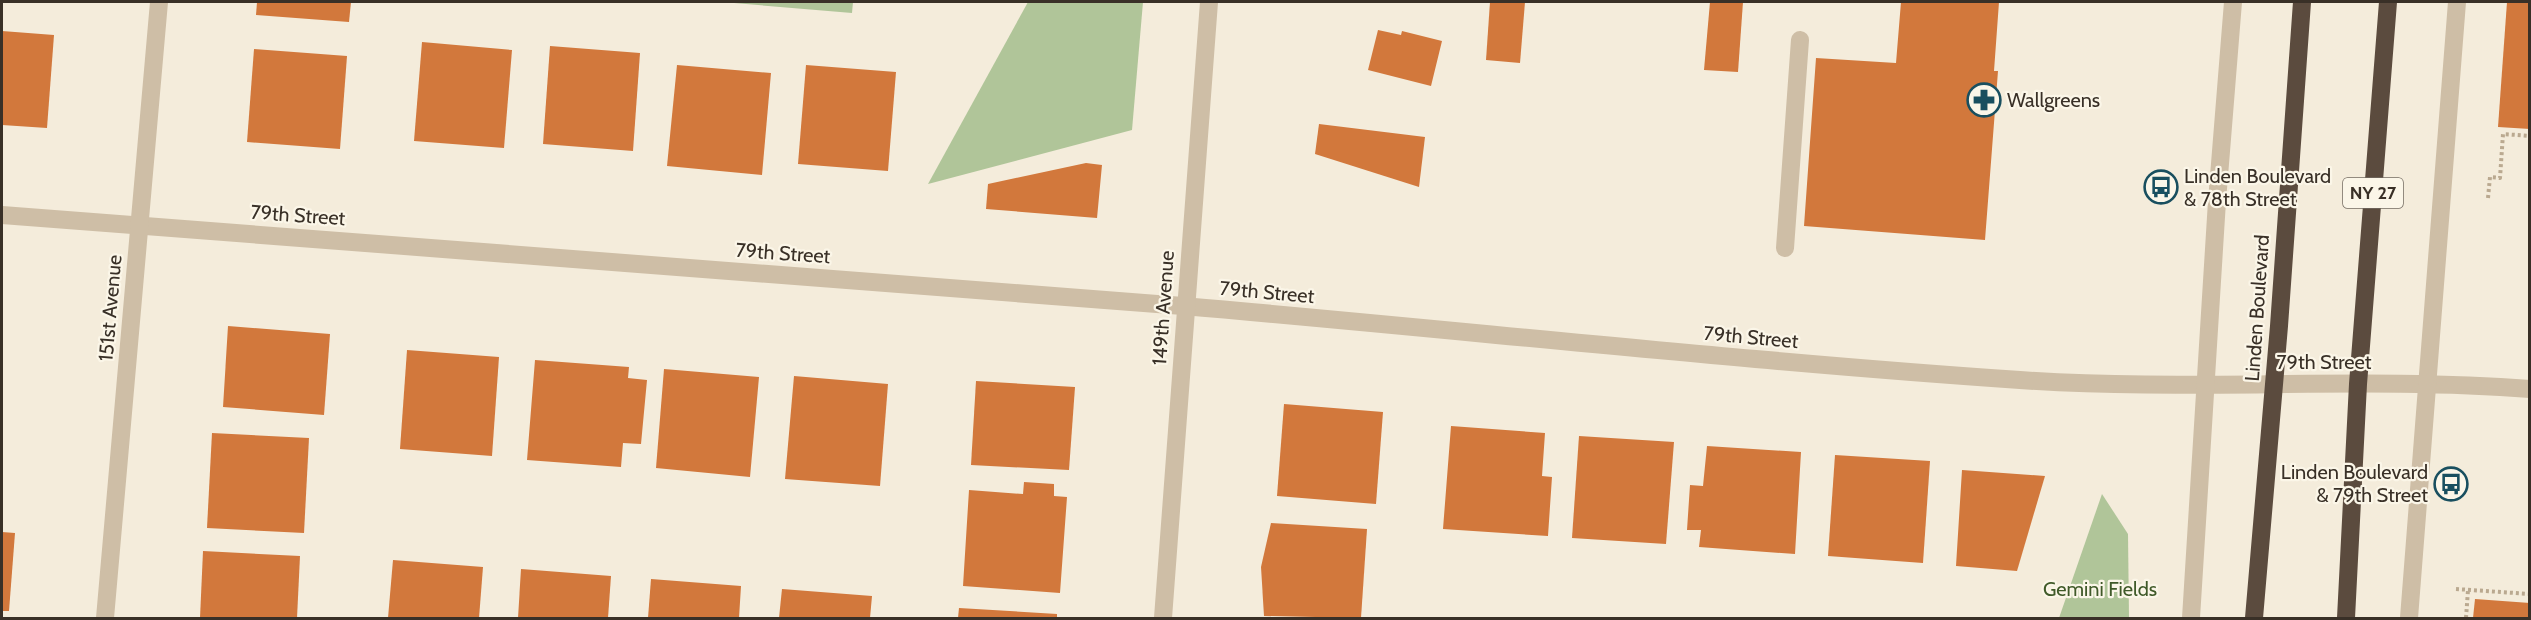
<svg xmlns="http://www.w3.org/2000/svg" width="2531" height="620" font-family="Cabin,sans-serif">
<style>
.green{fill:#b0c599}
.building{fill:#d2783c}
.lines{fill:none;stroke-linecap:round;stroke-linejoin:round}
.path{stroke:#baa990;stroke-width:4;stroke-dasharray:3 3;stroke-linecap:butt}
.minor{stroke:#cebea6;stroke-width:18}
.highway{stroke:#5b4b3e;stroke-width:18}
.labels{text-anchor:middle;stroke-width:4.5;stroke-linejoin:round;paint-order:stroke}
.shield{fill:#fbf6e8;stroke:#736b61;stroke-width:1.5}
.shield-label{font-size:18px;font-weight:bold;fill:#393027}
.poi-label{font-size:20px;fill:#393027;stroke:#fbf6e8;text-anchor:start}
.street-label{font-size:20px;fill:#393027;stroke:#fbf6e8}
.park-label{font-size:20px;fill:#405a29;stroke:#fbf6e8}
</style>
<rect width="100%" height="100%" fill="#f4ecdb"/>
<g class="green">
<polygon points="722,2 853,2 852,13"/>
<polygon points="1028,2 1143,2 1132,130 928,184"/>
<polygon points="2102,494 2128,534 2129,618 2059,618"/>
</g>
<g class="building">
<polygon points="257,2 351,2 349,22 256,15"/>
<polygon points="1490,2 1525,2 1520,63 1486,60"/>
<polygon points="1710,2 1743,2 1738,72 1704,70"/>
<polygon points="1901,2 1999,2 1994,71 1998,71 1985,240 1804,226 1816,58 1896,63"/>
<polygon points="2507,2 2530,2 2530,129 2498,127"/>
<polygon points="1378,30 1401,35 1402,31 1442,41 1431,86 1368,70"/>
<polygon points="2,31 54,35 47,128 2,125"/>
<polygon points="422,42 512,50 504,148 414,141"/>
<polygon points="550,46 640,53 633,151 543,144"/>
<polygon points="254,49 347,56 340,149 247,142"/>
<polygon points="677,65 771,73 762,175 667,166"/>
<polygon points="806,65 896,72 888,171 798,164"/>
<polygon points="1319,124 1425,137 1419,187 1315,154"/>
<polygon points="1086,163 1102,165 1097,218 986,209 988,184"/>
<polygon points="228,326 330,334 324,415 223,407"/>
<polygon points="407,350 499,357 492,456 400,449"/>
<polygon points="535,360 629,367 628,378 647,380 641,444 623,443 621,467 527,460"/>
<polygon points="664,369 759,377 750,477 656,468"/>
<polygon points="794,376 888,384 880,486 785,479"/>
<polygon points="976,381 1075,387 1069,470 971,465"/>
<polygon points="1284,404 1383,412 1376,504 1277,496"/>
<polygon points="1451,426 1545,433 1542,476 1552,477 1548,536 1443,529"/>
<polygon points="212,433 309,438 304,533 207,528"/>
<polygon points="1579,436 1674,442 1666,544 1572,538"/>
<polygon points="1707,446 1801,452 1795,554 1699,547 1701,530 1687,530 1690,485 1703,486"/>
<polygon points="1835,455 1930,461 1923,563 1828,556"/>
<polygon points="1962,470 2045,476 2017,571 1956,566"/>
<polygon points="1024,482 1054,484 1054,496 1067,497 1060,593 963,586 969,490 1023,494"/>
<polygon points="1271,523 1367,529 1361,618 1264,616 1261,567"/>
<polygon points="2,532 15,533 9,611 2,611"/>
<polygon points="203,551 300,556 297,618 200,618"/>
<polygon points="393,560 483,567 479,618 388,618"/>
<polygon points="521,569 611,576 608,618 518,618"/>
<polygon points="651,579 741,586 739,618 648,618"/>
<polygon points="782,589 872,596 870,618 779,618"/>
<polygon points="2475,599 2530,603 2530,618 2473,618"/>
<polygon points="959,608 1057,614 1057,618 958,618"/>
</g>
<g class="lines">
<g class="path">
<polyline points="2488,198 2490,177 2500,178 2503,134 2530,136"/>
<polyline points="2456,589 2530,594"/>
<polyline points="2466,618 2468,590"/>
</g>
<g class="minor">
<path d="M 2,215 C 395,244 789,273 1183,306 C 1462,330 1741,361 2020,380 C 2190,392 2360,376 2530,389"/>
<polyline points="1785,248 1800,40"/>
<polyline points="105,618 159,2"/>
<polyline points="1163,618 1209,2"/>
<polyline points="2191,618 2217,201 2233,2"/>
<polyline points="2409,618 2457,2"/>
</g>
<g class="highway">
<polyline points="2254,618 2279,326 2302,2"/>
<polyline points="2346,618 2358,384 2388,2"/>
</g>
</g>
<defs>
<symbol id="pharmacy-ring" viewBox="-11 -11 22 22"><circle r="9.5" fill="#fbf6e8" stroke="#194f5f" stroke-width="1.5"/><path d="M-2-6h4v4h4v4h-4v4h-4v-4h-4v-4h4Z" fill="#194f5f"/></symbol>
<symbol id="bus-ring" viewBox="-11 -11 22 22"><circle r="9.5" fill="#fbf6e8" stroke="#194f5f" stroke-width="1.5"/><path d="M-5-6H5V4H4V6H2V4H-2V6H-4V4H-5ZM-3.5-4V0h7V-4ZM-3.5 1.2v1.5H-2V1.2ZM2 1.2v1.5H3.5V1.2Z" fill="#194f5f"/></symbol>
</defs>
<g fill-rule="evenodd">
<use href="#pharmacy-ring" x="1965" y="81" width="38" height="38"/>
<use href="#bus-ring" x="2142" y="168" width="38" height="38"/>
<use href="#bus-ring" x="2432" y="465" width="38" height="38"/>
</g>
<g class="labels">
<rect class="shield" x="2343" y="178" width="60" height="30" rx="4.5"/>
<g class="shield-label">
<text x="2373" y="199">NY 27</text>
</g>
<g class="poi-label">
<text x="2007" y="107">Wallgreens</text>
<text x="2184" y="183">Linden Boulevard<tspan x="2184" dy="23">&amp; 78th Street</tspan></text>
<text x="2428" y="479" text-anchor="end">Linden Boulevard<tspan x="2428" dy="23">&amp; 79th Street</tspan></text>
</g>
<g class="street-label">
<text transform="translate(298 215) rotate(4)" y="7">79th Street</text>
<text transform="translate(783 253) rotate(4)" y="7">79th Street</text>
<text transform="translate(1267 292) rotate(5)" y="7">79th Street</text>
<text transform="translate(110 308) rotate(-85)" y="7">151st Avenue</text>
<text transform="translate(1163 308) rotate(-86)" y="7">149th Avenue</text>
<text transform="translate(2257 308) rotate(-86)" y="7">Linden Boulevard</text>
<text transform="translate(1751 337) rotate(5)" y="7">79th Street</text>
<text x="2324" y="369">79th Street</text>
</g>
<g class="park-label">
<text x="2100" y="596">Gemini Fields</text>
</g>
</g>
<rect width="2531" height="620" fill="none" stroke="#393027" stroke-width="6"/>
</svg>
